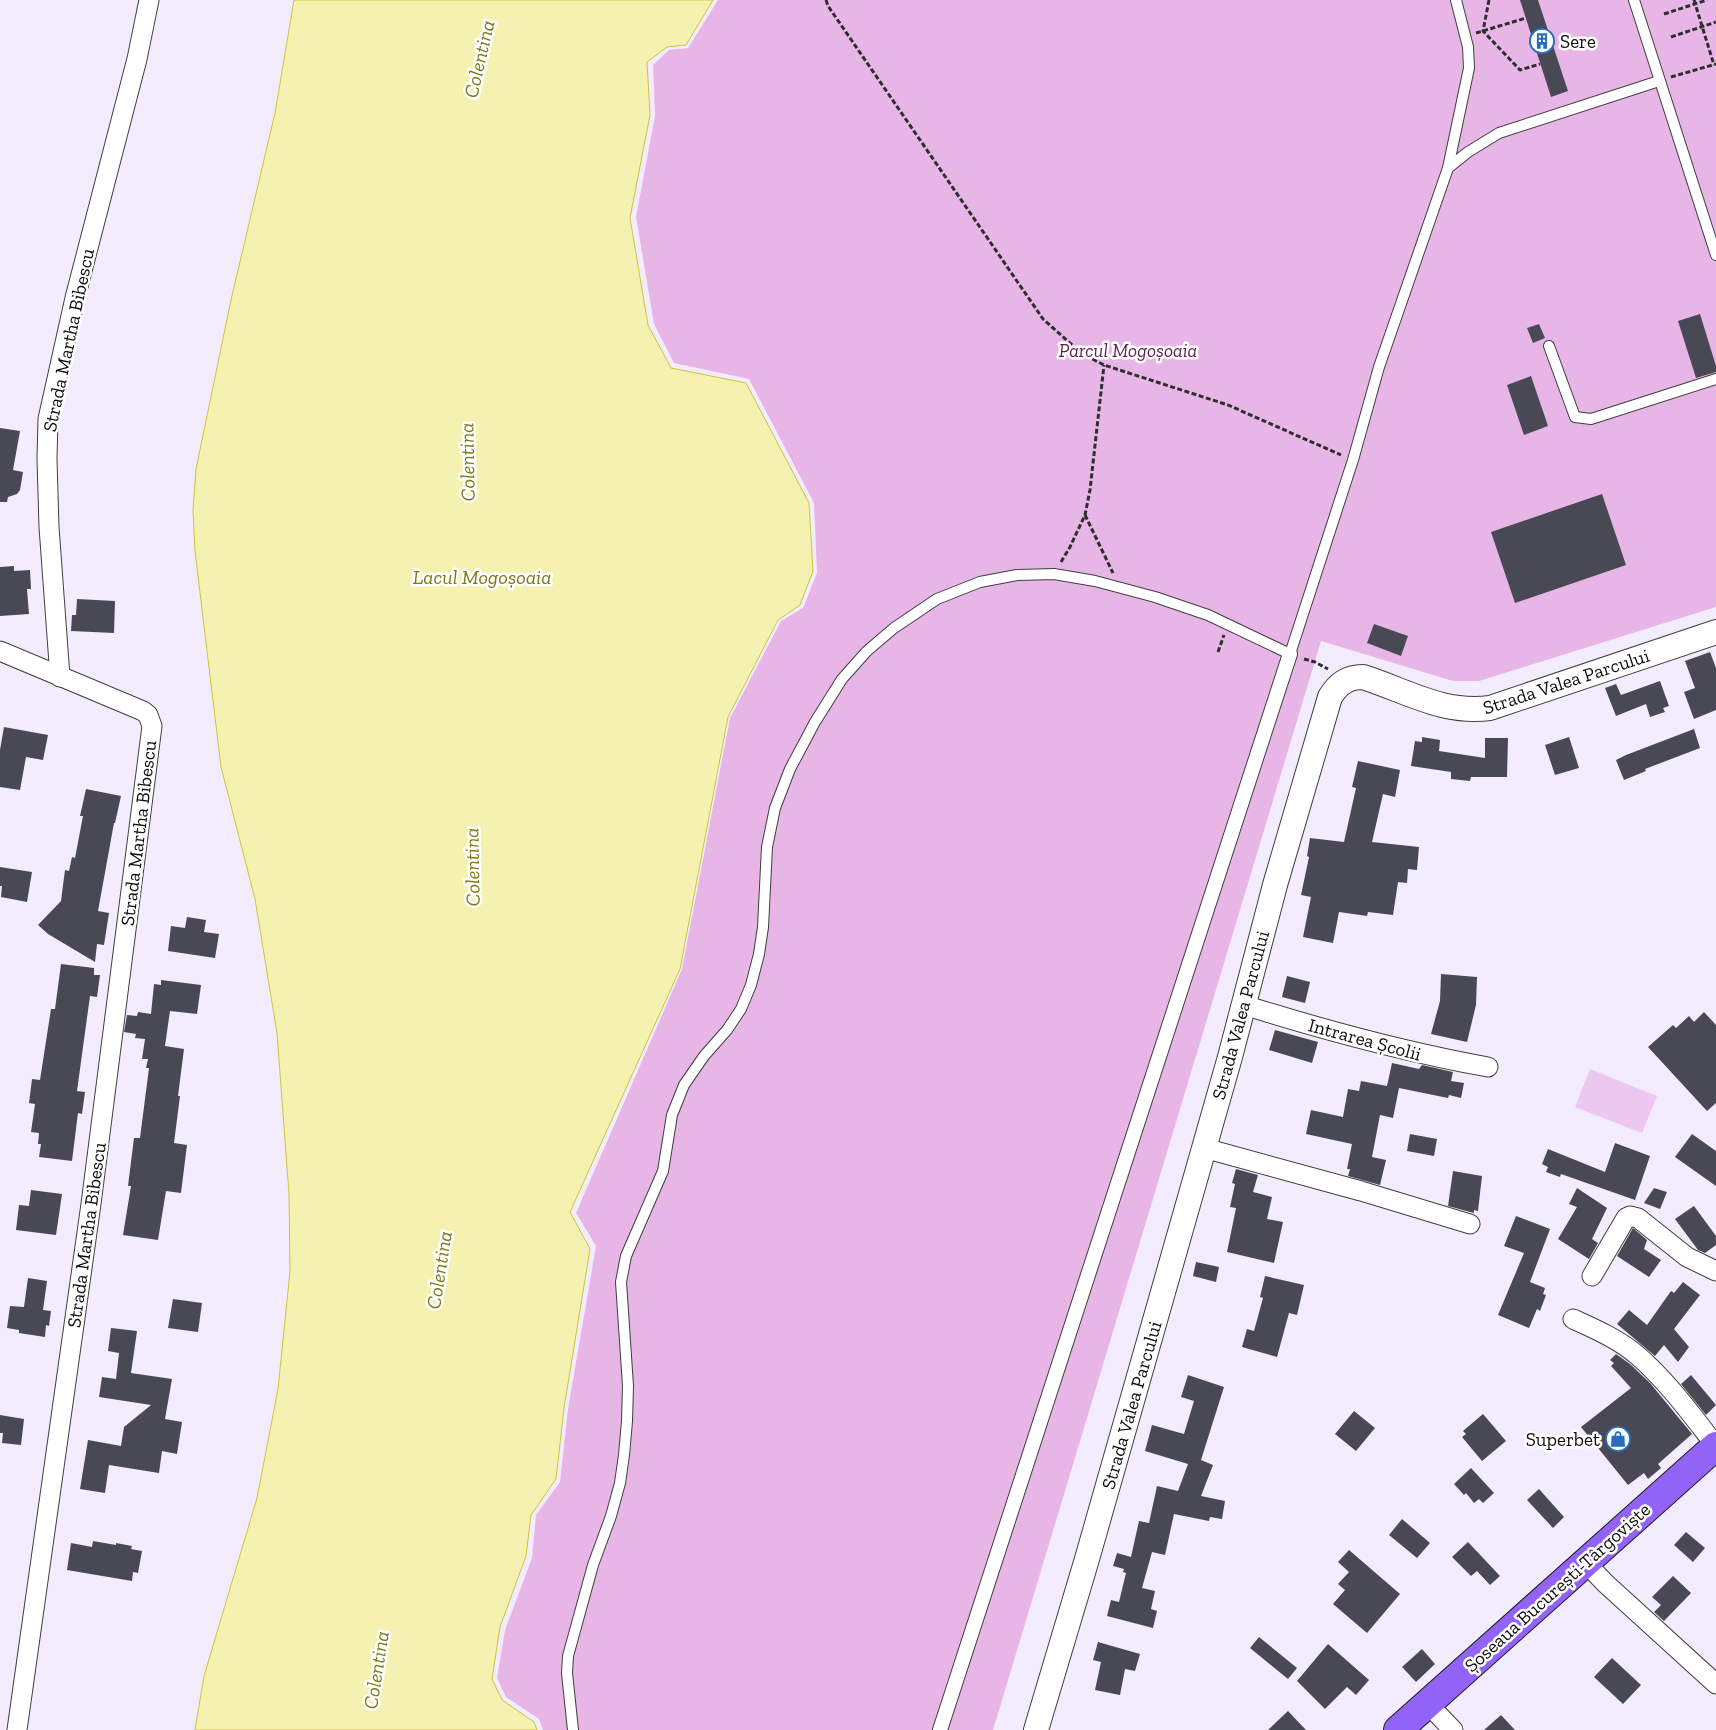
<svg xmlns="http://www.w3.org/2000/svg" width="1716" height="1730" font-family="'Zilla Slab',serif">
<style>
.green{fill:#e8b6e6}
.pitch{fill:#ecc8f0}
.water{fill:#f5f1b1;stroke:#ccc639}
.building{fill:#494955}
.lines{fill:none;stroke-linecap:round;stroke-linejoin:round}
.service-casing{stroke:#3f3f3f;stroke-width:12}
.pedestrian-casing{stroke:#3f3f3f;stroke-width:16}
.minor-casing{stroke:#3f3f3f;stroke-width:21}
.tertiary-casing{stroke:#3f3f3f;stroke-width:26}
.primary-casing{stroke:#1d1d1d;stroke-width:30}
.path{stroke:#2e2e2e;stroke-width:3;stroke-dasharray:5 2.5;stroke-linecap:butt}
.service{stroke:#fff;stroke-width:10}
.pedestrian{stroke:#fff;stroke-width:14}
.minor{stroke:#fff;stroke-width:19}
.tertiary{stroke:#fff;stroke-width:24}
.primary{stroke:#9263f7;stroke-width:28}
.labels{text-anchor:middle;stroke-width:5;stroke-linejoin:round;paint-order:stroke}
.poi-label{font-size:19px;fill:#0c0c0c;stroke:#fff;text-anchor:start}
.street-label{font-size:19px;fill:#0c0c0c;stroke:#fff}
.park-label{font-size:19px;font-style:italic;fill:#631e4b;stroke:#fff}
.water-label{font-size:20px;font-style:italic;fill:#7a7916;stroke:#fff}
</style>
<rect width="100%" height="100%" fill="#f3ecff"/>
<polygon class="green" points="718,0 1716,0 1716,607 1479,681 1453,681 1321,641 993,1730 543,1730 539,1719 506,1697 497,1678 505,1630 532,1558 536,1515 560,1482 568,1409 596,1246 576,1213 682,969 730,718 781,621 803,608 817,573 814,503 749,379 674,363 654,324 636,217 655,116 653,65 669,50 688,48"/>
<polygon class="pitch" points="1590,1069 1657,1096 1642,1133 1575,1107"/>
<polygon class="water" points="294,0 713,0 686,45 667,47 647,62 650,115 630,218 648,325 671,368 746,383 809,503 813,571 800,605 778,620 728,717 680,969 570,1212 590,1249 564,1408 556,1479 531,1515 526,1556 500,1627 492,1679 502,1700 534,1722 537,1730 195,1730 204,1676 257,1498 278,1389 290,1271 289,1194 277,1033 255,899 221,767 195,551 193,511 196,469 231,300 275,113"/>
<g class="building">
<polygon points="1520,0 1538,0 1568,91 1551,97"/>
<polygon points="1700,314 1716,366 1716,372 1696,378 1678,321"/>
<polygon points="1539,324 1545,338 1533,343 1527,328"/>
<polygon points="1531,376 1548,426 1524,435 1507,385"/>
<polygon points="0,428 20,431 13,470 23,472 20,490 17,494 8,497 7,502 0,502"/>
<polygon points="1602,494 1626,565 1515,603 1491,532"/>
<polygon points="14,566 14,571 30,570 31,589 27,589 29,614 0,616 0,567"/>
<polygon points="77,599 115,601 114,633 71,631 72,615 76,615"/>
<polygon points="1374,624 1408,636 1401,656 1367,643"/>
<polygon points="1710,652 1716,668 1716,710 1694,719 1684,692 1695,688 1685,661"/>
<polygon points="1660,681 1669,706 1663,708 1665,712 1650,717 1646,704 1616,716 1605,688 1616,684 1621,695"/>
<polygon points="4,727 48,735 43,760 26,757 20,790 0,787 0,750"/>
<polygon points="1694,729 1700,748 1645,769 1646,771 1624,780 1616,760 1626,755"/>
<polygon points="1422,737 1440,740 1439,751 1485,758 1485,738 1508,738 1507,777 1471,777 1470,781 1451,779 1451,772 1411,766 1415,741 1422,742"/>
<polygon points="1569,737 1579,768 1555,775 1545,745"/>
<polygon points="1358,761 1400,770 1395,797 1383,794 1372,842 1419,847 1417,870 1408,869 1407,883 1398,882 1393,915 1368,912 1367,916 1339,912 1333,943 1303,937 1311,897 1301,895 1309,857 1307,856 1310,838 1344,842 1356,788 1352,787"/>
<polygon points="86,789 121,796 115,823 114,823 98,911 109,913 104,945 97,944 95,962 48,934 38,925 61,901 65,870 69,871 72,857 75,858 83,816 80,816"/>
<polygon points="0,867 32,872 27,902 1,897 2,886 0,886"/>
<polygon points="187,917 206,920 204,932 219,934 215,958 168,951 171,926 185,928"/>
<polygon points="61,964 94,968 94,975 100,975 97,997 90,996 77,1091 85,1092 82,1114 78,1113 72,1161 39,1157 41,1144 38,1144 39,1133 31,1132 35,1104 29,1103 32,1079 40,1080 51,1009 55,1009"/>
<polygon points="1441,974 1477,977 1476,1005 1467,1042 1431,1034 1440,1001"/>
<polygon points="1287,976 1310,982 1305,1003 1282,997"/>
<polygon points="161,980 201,985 197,1014 170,1011 165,1046 184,1049 178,1096 180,1096 174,1143 187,1145 181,1193 166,1191 158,1240 123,1235 131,1186 128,1186 134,1138 140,1138 149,1068 146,1068 148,1059 142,1059 145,1039 135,1038 136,1034 124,1032 127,1015 137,1016 138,1012 151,1014 154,984 161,985"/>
<polygon points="1704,1012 1716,1025 1716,1103 1707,1111 1648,1047 1673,1025 1676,1028 1689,1016 1694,1022"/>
<polygon points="1275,1030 1318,1042 1312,1063 1269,1050"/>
<polygon points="1392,1063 1419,1069 1422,1065 1453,1072 1451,1081 1464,1083 1461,1098 1449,1095 1448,1098 1399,1088 1393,1118 1380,1115 1372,1157 1386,1160 1380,1185 1348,1176 1350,1169 1347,1169 1352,1144 1306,1134 1311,1110 1343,1117 1348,1089 1359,1091 1361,1081 1387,1086"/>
<polygon points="1410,1134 1437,1139 1434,1156 1407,1151"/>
<polygon points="1692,1134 1716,1151 1716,1186 1675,1157"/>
<polygon points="1615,1143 1650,1156 1635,1200 1561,1174 1560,1177 1546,1172 1548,1167 1542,1164 1548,1149 1605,1172"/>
<polygon points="1236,1169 1258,1175 1253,1192 1272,1197 1267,1219 1283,1222 1274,1263 1227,1252 1236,1208 1230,1207 1235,1184 1232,1183"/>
<polygon points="1453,1171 1482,1176 1478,1211 1474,1210 1474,1213 1448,1206"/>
<polygon points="1577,1188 1607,1208 1592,1239 1598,1243 1589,1259 1558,1239 1577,1207 1569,1204"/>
<polygon points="1654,1188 1667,1192 1660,1209 1644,1203"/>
<polygon points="31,1190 62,1194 56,1235 16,1230 19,1205 29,1206"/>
<polygon points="1694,1206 1716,1236 1716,1245 1705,1253 1698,1250 1675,1219"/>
<polygon points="1516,1216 1550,1229 1530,1282 1545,1288 1543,1294 1546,1295 1540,1311 1537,1309 1529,1328 1498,1315 1524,1253 1504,1246"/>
<polygon points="1633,1228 1647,1240 1644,1249 1661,1260 1649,1277 1617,1256"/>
<polygon points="1196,1262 1219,1267 1216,1282 1193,1276"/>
<polygon points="1265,1276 1304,1285 1297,1315 1289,1313 1277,1357 1242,1347 1247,1329 1254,1331 1263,1298 1260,1297"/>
<polygon points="28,1278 47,1281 43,1310 51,1311 49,1326 46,1325 45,1337 19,1333 19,1330 7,1328 10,1306 24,1307"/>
<polygon points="1683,1282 1700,1295 1674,1329 1689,1347 1678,1362 1664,1345 1655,1356 1617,1324 1629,1310 1647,1325 1671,1291 1674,1293"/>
<polygon points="173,1299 202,1303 198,1332 168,1328"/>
<polygon points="111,1328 137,1331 131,1373 172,1379 165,1419 182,1422 177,1454 162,1451 159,1473 109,1465 105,1493 80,1489 88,1440 121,1446 124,1427 151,1405 99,1397 102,1377 116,1379 119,1353 108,1351"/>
<polygon points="1616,1354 1630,1364 1650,1383 1692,1434 1658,1464 1661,1468 1648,1479 1644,1473 1628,1485 1581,1427 1631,1388 1611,1366 1614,1363 1610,1360"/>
<polygon points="1188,1375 1224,1387 1201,1460 1213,1465 1201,1496 1225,1501 1222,1519 1210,1517 1209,1521 1174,1514 1165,1555 1152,1552 1142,1588 1155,1591 1151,1609 1157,1611 1153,1628 1107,1616 1111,1600 1119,1602 1126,1573 1123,1572 1124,1569 1113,1566 1117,1553 1131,1557 1139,1521 1149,1523 1157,1486 1178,1491 1188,1464 1145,1451 1152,1425 1184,1434 1194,1401 1181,1397"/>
<polygon points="1691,1375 1716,1405 1706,1415 1681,1384"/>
<polygon points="1354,1411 1375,1428 1356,1451 1335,1434"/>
<polygon points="1483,1414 1506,1441 1482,1461 1462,1437 1466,1434 1463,1431"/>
<polygon points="0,1415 24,1419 21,1445 2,1443 3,1433 0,1433"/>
<polygon points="1471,1468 1494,1493 1483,1503 1479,1499 1474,1503 1466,1493 1464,1495 1454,1484"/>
<polygon points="1539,1489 1564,1517 1553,1528 1527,1500"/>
<polygon points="1402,1519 1430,1543 1417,1558 1389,1535"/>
<polygon points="1686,1532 1705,1548 1693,1562 1674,1545"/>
<polygon points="93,1541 116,1545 116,1543 132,1546 131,1549 142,1551 138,1573 133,1572 132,1581 67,1570 71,1543 92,1547"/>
<polygon points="1468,1542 1500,1576 1490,1585 1477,1571 1471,1576 1452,1557"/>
<polygon points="1349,1550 1400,1594 1367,1633 1333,1604 1345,1590 1338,1584 1349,1572 1338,1562"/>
<polygon points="1673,1576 1691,1593 1664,1621 1654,1612 1661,1605 1652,1597"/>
<polygon points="1259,1637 1297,1668 1288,1679 1250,1648"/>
<polygon points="1098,1642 1140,1654 1135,1671 1125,1669 1120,1695 1095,1690 1101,1662 1093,1660"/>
<polygon points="1328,1644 1369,1680 1356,1695 1347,1687 1325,1709 1297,1681"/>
<polygon points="1422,1649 1435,1664 1416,1682 1402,1667"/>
<polygon points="1612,1658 1641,1685 1623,1704 1594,1677"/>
<polygon points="1288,1711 1306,1730 1268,1730"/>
<polygon points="1501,1715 1515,1730 1484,1730"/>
</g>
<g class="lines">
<defs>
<g id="service">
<polyline points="1634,0 1716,255"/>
<polyline points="1448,168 1469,68 1468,47 1456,0"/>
<polyline points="1549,346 1575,417 1591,419 1716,379"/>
<polyline points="573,1730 567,1673 568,1656 593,1565 611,1516 620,1483 624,1455 627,1421 628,1386 621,1282 626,1256 663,1171 672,1115 684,1085 704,1056 727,1030 741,1009 751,985 759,954 763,927 767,847 775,808 790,769 815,722 842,679 867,651 894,628 937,599 980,582 1017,575 1054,574 1095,581 1155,597 1208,615 1290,654 1353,460 1379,367 1448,168 1468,152 1499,133 1659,81"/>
</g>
<polyline id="pedestrian" points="940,1730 1290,654"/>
<g id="minor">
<polyline points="0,651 143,711 148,715 152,726 91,1204 17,1730"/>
<polyline points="60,677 49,527 47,459 48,419 75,298 137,59 149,0"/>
<path d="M 1244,1005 C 1324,1030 1405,1052 1488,1067"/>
<polyline points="1204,1148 1361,1191 1470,1224"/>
<polyline points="1592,1276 1626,1218 1630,1216 1638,1218 1687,1257 1716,1271"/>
<path d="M 1573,1319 C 1595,1329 1618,1339 1637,1355 C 1667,1381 1691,1414 1716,1446"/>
<polyline points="1585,1562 1605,1583 1716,1684"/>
<polyline points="1427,1703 1453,1730"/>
</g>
<path id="tertiary" d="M 1036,1730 L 1087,1559 L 1230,1057 L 1275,885 L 1330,697 C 1338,684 1347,677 1363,677 C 1407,691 1442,714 1490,708 L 1716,632"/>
<polyline id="primary" points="1398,1730 1716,1446"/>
</defs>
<use href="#service" class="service-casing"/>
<use href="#pedestrian" class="pedestrian-casing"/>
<use href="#minor" class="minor-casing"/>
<use href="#tertiary" class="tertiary-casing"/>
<use href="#primary" class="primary-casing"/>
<g class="path">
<polyline points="826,0 828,6 1043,319 1081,353 1104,365 1228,405 1341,455"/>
<polyline points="1489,0 1483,31 1520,70 1540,64"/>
<polyline points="1694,0 1714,65"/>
<polyline points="1664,14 1707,0"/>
<polyline points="1476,33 1526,18"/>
<polyline points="1671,37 1716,22"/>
<polyline points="1671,77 1716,64"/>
<polyline points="1085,515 1113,573"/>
<polyline points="1061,562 1070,547 1085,515 1090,490 1104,365"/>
<polyline points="1218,652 1224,635"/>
<polyline points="1304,659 1315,662 1328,669"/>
</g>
<use href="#service" class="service"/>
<use href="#pedestrian" class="pedestrian"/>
<use href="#minor" class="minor"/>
<use href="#tertiary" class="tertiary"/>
<use href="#primary" class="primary"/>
</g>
<defs>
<symbol id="building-ring" viewBox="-11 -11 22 22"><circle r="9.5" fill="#fff" stroke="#266ebb" stroke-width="1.5"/><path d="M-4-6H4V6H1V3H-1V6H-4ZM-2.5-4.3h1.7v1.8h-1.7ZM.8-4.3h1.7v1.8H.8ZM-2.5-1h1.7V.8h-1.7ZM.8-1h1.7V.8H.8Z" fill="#266ebb"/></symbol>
<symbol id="shop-ring" viewBox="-11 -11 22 22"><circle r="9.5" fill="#fff" stroke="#266ebb" stroke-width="1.5"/><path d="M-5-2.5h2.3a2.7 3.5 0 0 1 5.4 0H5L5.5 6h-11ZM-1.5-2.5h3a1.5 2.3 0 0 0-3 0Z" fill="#266ebb"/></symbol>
</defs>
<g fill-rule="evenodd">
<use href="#building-ring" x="1528" y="27" width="28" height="28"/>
<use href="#shop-ring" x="1604" y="1425" width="28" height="28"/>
</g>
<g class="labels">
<g class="poi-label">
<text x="1560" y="48">Sere</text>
<text x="1600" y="1446" text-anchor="end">Superbet</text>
</g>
<g class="street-label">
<text transform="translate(68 340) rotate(-78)" y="7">Strada Martha Bibescu</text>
<text transform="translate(1566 681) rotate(-18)" y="7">Strada Valea Parcului</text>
<text transform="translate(138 833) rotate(-83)" y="7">Strada Martha Bibescu</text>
<text transform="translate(1240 1015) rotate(-75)" y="7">Strada Valea Parcului</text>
<text transform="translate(1365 1039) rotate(15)" y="7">Intrarea Școlii</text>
<text transform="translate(86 1235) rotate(-82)" y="7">Strada Martha Bibescu</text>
<text transform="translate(1131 1405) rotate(-74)" y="7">Strada Valea Parcului</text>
<text transform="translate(1557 1587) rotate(-42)" y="7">Șoseaua București-Târgoviște</text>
</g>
<g class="park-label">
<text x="1128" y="357">Parcul Mogoșoaia</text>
</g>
<g class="water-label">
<text transform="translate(479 59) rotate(-77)" y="7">Colentina</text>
<text transform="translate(467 462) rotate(-91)" y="7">Colentina</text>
<text x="482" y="584">Lacul Mogoșoaia</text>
<text transform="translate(472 867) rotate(-91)" y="7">Colentina</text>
<text transform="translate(439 1270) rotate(-81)" y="7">Colentina</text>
<text transform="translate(376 1670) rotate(-81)" y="7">Colentina</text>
</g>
</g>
</svg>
